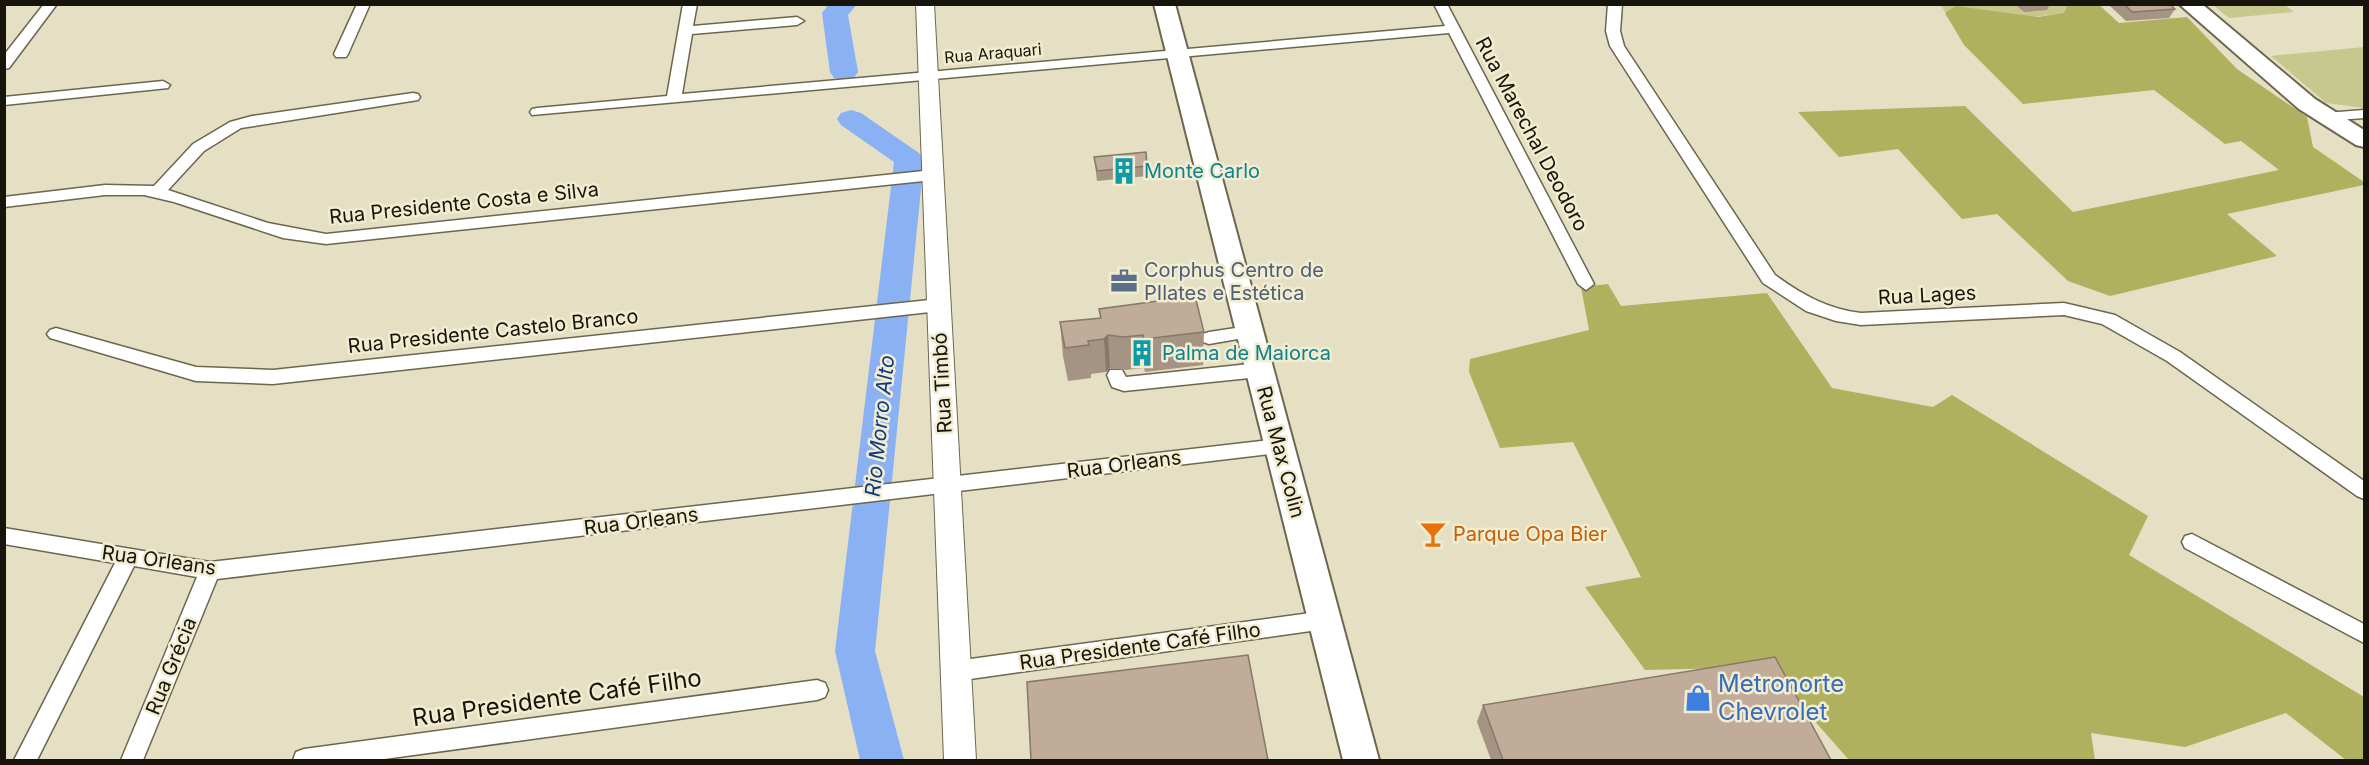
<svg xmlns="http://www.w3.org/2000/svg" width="2369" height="765" font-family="Inter,sans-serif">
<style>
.green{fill:#c6c88e}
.forest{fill:#afb15f}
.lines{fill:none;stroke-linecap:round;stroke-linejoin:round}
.river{fill:#89b1f4;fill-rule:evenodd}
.street-casing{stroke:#6c664f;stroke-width:3}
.secondary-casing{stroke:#6c664f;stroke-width:2}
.primary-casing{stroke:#6c664f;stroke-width:4}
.street{fill:#fff;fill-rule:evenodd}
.secondary{fill:#fff;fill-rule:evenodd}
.primary{fill:#fff;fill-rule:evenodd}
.wall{fill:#a59483}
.shaded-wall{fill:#86786a}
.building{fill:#c0ac98;stroke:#86786a;stroke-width:1.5}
.labels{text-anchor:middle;stroke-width:5;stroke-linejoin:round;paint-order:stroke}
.far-street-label{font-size:16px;fill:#16140b;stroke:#f2ecd1}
.street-label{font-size:20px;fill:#16140b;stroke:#f2ecd1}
.culture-label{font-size:20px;fill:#0d838f;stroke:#f2ecd1;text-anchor:start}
.service-label{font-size:20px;fill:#4e5e75;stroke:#f2ecd1;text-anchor:start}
.food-label{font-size:20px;fill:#c56008;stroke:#f2ecd1;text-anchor:start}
.water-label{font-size:21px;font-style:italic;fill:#0d3a85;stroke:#f2ecd1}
.near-shop-label{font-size:24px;fill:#366cbe;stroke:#f2ecd1;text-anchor:start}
.near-street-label{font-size:24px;fill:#16140b;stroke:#f2ecd1}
</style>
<rect width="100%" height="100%" fill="#e5dfc4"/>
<g class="green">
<polygon points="2099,4 2104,9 1953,26 1941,5"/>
<polygon points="2213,5 2285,5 2294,12 2229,18"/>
<polygon points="2364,47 2364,108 2326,103 2271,56"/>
</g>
<g class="forest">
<polygon points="2068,5 2099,5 2119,23 2187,17 2237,69 2307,117 2313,147 2364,182 2364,185 2227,214 2277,256 2110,296 2068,281 1997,214 1962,219 1898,149 1839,157 1798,112 1965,106 2073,212 2279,170 2241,141 2225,144 2154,90 2023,104 1964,45 1945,13 1956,6 2038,17 2064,13"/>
<polygon points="1608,284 1621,306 1767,293 1832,388 1933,407 1952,395 2148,516 2129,555 2364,697 2364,760 2346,760 2286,713 2185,747 2091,733 2095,760 1849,760 1767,667 1645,670 1585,587 1641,577 1573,442 1500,448 1469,372 1470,359 1589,330 1581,287"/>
</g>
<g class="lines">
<g class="river">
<polygon points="829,4 857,4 848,15 858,72 854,78 844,80 834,78 830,72 822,13"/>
<polygon points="851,110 861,113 919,153 924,159 875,651 904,760 860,760 835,651 894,162 841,125 837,119 841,113"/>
</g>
<defs>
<g id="street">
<polygon points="44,4 57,4 9,68 4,69 4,55"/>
<polygon points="357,4 370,4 348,54 346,57 336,57 334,54"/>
<polygon points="683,4 697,4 693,26 797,17 804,21 797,25 692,34 682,94 1445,26 1434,4 1447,4 1594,284 1586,290 1578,284 1449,33 532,115 530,112 532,109 537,108 667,96"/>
<path d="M 1608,4 L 1622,4 L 1620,31 L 1624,46 L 1775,275 C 1802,295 1828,309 1861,313 L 2064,303 L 2115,315 L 2180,352 L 2364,481 L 2364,499 L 2357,496 L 2167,361 L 2102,324 L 2064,315 L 1861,325 L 1836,321 L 1806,311 L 1763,283 L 1610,46 L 1606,31 Z"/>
<polygon points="163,81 170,85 168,88 4,105 4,97"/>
<polygon points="413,93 418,94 420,97 418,100 241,128 204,151 168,190 268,223 326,234 933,170 941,175 933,180 326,244 283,238 174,202 144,195 105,195 4,207 4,197 105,185 154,186 193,144 230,122 252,116"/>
<polygon points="2364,110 2364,118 2325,121 2318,117 2325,113"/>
<polygon points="939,299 948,305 939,311 273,384 196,381 50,338 47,334 50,330 56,328 196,367 273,370"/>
<polygon points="1249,326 1255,328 1258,332 1255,336 1209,344 1203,342 1200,338 1203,334 1209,332"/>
<polygon points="1259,363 1265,365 1268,370 1265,375 1259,377 1124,391 1112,387 1107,375 1110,370 1122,370 1126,377"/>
<polygon points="1279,439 1286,441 1288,446 1286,451 1279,453 217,579 143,760 121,760 197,577 134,566 37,760 14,760 115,563 4,544 4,528 210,562"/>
<polygon points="2192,534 2364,624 2364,643 2185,548 2182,542 2185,536"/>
<polygon points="1325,611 1332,614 1335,620 1332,626 1325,629 956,681 948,678 945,671 948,664 956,661"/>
<polygon points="817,680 825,683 828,690 825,697 817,700 377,760 293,760 296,752 304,749"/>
</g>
<polygon id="secondary" points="916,4 934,4 976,760 944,760"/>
<g id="primary">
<polygon points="1154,4 1175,4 1379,760 1343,760"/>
<polygon points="2179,4 2202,4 2315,99 2364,130 2364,147 2356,145 2299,109"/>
</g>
</defs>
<use href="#street" class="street-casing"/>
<use href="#secondary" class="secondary-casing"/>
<use href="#primary" class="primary-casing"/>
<use href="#street" class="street"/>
<use href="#secondary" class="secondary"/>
<use href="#primary" class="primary"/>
</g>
<g class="wall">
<polygon points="1028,4 1050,4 1029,6"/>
<polygon points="2015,4 2050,4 2047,10 2024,12"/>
<polygon points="2111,4 2170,4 2175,9 2169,18 2126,21 2110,6"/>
<polygon points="1094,157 1147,166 1147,176 1097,181"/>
<polygon points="1099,309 1204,332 1203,365 1145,372 1144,368 1125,370 1110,368 1106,372 1091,374 1091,378 1068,381 1063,356 1060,322 1100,318"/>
<polygon points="1483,705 1831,760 1491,760 1477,722"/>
</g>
<polygon class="shaded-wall" points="1108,335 1110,368 1106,372 1104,339"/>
<g class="building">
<polygon points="2124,4 2170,4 2175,9 2132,12"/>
<polygon points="1146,152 1147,166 1097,171 1094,157"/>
<polygon points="1195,296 1204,332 1144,339 1143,335 1123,337 1108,335 1104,339 1088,341 1089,345 1065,348 1060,322 1101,318 1099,309"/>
<polygon points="1248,655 1268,760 1031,760 1027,682"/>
<polygon points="1775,657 1831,760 1503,760 1483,705"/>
</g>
<defs>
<symbol id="building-bare" viewBox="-9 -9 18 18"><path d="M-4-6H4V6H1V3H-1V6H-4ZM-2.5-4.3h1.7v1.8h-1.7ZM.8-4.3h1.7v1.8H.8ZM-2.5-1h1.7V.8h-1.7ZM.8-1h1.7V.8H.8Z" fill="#0f9aa8" stroke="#f2ecd1" stroke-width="2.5" paint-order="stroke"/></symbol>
<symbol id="office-bare" viewBox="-9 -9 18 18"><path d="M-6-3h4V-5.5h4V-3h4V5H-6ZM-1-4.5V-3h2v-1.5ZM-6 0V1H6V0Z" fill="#5c6f8a" stroke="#f2ecd1" stroke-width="2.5" paint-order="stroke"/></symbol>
<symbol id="bar-bare" viewBox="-9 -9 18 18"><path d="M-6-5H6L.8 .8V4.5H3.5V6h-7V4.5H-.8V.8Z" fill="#e8710a" stroke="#f2ecd1" stroke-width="2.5" paint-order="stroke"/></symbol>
<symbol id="shop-bare" viewBox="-9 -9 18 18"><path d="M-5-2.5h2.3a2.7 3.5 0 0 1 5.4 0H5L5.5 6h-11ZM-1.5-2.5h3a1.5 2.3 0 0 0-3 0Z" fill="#3f7fe0" stroke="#f2ecd1" stroke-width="2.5" paint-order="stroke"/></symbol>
</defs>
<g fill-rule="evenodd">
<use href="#building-bare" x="1105" y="152" width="38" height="38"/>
<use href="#office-bare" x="1105" y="262" width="38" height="38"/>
<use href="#building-bare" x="1123" y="334" width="38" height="38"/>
<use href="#bar-bare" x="1414" y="515" width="38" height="38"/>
<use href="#shop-bare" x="1679" y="679" width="38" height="38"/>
</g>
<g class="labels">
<g class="far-street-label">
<text transform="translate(993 53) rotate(-5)" y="6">Rua Araquari</text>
</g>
<g class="street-label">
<text transform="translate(1532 134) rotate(62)" y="7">Rua Marechal Deodoro</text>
<text transform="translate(464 203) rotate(-6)" y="7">Rua Presidente Costa e Silva</text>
<text transform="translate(1927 295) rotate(-3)" y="7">Rua Lages</text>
<text transform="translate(493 331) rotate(-6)" y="7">Rua Presidente Castelo Branco</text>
<text transform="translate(942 383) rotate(-93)" y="7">Rua Timbó</text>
<text transform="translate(1281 452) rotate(75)" y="7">Rua Max Colin</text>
<text transform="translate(1124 464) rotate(-7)" y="7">Rua Orleans</text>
<text transform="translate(641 521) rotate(-7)" y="7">Rua Orleans</text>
<text transform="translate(159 560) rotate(8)" y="7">Rua Orleans</text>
<text transform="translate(1140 646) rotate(-8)" y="7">Rua Presidente Café Filho</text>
<text transform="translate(171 666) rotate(-68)" y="7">Rua Grécia</text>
</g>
<g class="culture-label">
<text x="1144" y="178">Monte Carlo</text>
<text x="1162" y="360">Palma de Maiorca</text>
</g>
<g class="service-label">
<text x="1144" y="277">Corphus Centro de<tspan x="1144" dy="23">PIlates e Estética</tspan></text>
</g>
<g class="food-label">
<text x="1453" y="541">Parque Opa Bier</text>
</g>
<g class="water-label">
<text transform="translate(880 426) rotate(-84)" y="7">Rio Morro Alto</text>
</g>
<g class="near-shop-label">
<text x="1718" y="692">Metronorte<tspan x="1718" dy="28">Chevrolet</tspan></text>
</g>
<g class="near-street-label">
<text transform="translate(557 698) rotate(-8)" y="8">Rua Presidente Café Filho</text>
</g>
</g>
<rect width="2369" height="765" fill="none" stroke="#16140b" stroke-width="12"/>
</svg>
